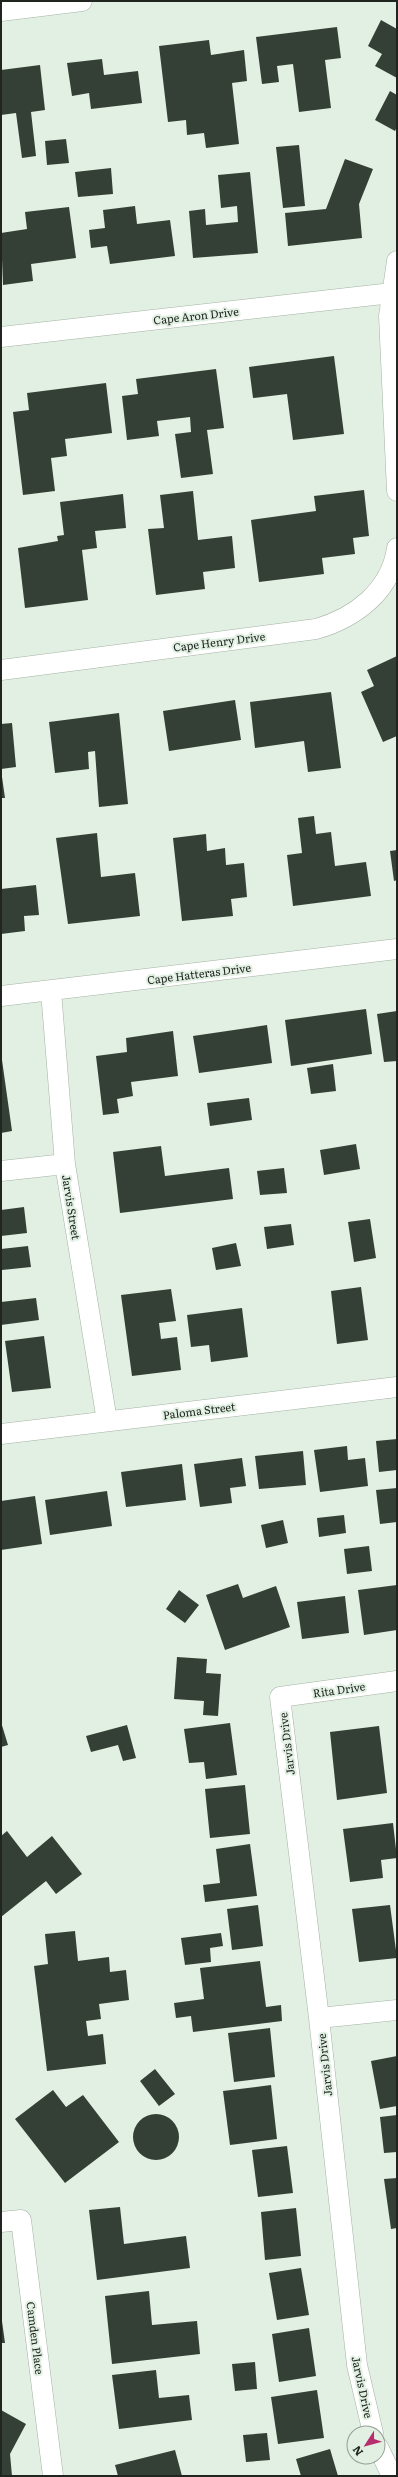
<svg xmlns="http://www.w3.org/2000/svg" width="398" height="2477" font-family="Literata,serif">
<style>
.building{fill:#344035}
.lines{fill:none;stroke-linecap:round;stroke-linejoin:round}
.minor-casing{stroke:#a5b2a5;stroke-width:21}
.minor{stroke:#fff;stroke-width:20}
.labels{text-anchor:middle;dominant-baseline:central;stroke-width:4;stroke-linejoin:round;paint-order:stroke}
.street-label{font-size:11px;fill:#202520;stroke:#e1f0e2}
</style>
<rect width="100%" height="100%" fill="#e1f0e2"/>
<path class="building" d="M381,20L397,29V78L375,66L382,54L368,46Z
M337,27L341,58L325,60L331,108L299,112L293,64L277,66L279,82L262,84L256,37Z
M209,40L211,55L244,50L247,81L232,83L239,144L206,148L204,133L187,135L186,120L168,122L159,46Z
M102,59L104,75L138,71L142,103L91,109L89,93L72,96L67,63Z
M40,65L45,110L31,112L36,156L22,158L16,113L1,115V70Z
M390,91L397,95V127L395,131L375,120Z
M66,139L69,163L47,165L45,141Z
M299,145L305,206L283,208L276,147Z
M345,159L373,169L359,204L362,238L288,246L285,213L326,209Z
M111,168L113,194L78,197L75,172Z
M250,172L258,253L193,258L189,211L205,209L206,225L238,222L237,206L221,208L218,175Z
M135,206L137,224L170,220L175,256L110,264L107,246L91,248L89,230L105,228L103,210Z
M69,207L76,258L31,264L33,281L3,285L1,233L27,229L25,212Z
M334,356L344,434L293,440L287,394L253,398L249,367Z
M216,369L224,428L207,430L213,474L181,478L175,434L191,432L190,417L157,421L159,436L127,440L122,396L138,394L136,379Z
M106,383L112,433L65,439L67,456L51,458L55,491L23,495L13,412L29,410L27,393Z
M364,490L369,536L353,538L355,554L322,558L324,574L259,582L251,520L316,511L314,496Z
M193,491L198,540L232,536L235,568L203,572L205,589L156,595L148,529L164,528L160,495Z
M123,494L126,528L95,531L97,548L82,550L88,600L25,608L18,548L58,541L57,536L64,535L60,502Z
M397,656V736L383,742L361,692L374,686L367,670Z
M331,692L341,768L308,772L304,741L255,748L250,702Z
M235,700L241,740L169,751L163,711Z
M119,713L128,804L99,807L95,751L88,752L89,769L55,773L49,722Z
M12,723L16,767L1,769V724Z
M1,770L5,798H1Z
M314,816L316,834L331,832L335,866L366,862L371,896L293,906L287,855L302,853L298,818Z
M97,833L101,877L135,873L140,916L68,924L56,838Z
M206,834L207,851L225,848L226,865L244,863L247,897L231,899L233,916L182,921L173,838Z
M397,850V880L394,881L390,851Z
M36,885L39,915L24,916L25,931L1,934V889Z
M366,1009L372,1054L291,1066L285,1020Z
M397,1011V1061L384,1062L377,1014Z
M267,1025L272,1063L199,1073L193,1036Z
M173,1031L178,1076L131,1082L133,1096L117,1099L119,1113L103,1115L96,1056L127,1052L126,1038Z
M1,1053L12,1131L1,1133Z
M333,1064L336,1091L311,1094L307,1068Z
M249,1098L252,1120L210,1126L207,1103Z
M356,1144L360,1169L324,1175L320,1150Z
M161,1146L165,1176L229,1168L233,1199L120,1213L113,1152Z
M284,1168L287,1193L260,1195L257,1171Z
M24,1207L27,1233L1,1236V1210Z
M370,1219L376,1258L354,1262L348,1222Z
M291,1224L294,1245L267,1249L264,1227Z
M236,1243L241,1266L216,1270L212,1248Z
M28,1246L31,1267L2,1270L1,1249Z
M361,1287L368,1340L337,1344L331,1291Z
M171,1289L176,1321L159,1323L161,1339L177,1337L181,1370L132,1376L121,1295Z
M36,1298L39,1320L1,1325V1302Z
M242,1308L248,1357L211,1362L209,1345L191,1347L187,1315Z
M44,1336L51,1388L12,1392L5,1341Z
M397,1439V1470L379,1472L376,1441Z
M347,1446L348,1460L365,1458L368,1486L320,1492L314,1450Z
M303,1451L306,1485L259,1489L255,1456Z
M242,1458L246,1486L230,1488L232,1503L200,1507L194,1464Z
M182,1464L186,1500L126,1507L121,1472Z
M397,1488V1522L380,1524L376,1490Z
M107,1491L112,1526L50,1535L45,1500Z
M35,1496L42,1544L1,1550V1501Z
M344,1515L346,1533L319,1537L317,1518Z
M283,1520L288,1543L266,1548L261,1525Z
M369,1546L372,1571L347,1574L344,1549Z
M238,1584L243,1598L276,1586L290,1627L225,1650L206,1595Z
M397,1585V1630L364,1635L358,1590Z
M179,1590L199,1605L185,1623L166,1609Z
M345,1596L349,1633L302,1639L297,1602Z
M177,1657L207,1659L206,1673L221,1674L218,1716L203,1715L204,1701L174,1699Z
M1,1722L8,1745L1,1747Z
M230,1723L237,1775L206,1779L204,1762L189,1763L184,1729Z
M127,1725L136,1758L123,1761L118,1745L91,1752L86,1736Z
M379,1726L387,1793L337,1800L330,1732Z
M245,1785L250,1834L210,1838L205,1789Z
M393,1823L397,1858L381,1860L383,1878L350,1882L343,1829Z
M7,1831L27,1857L52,1836L82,1874L56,1894L46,1881L1,1917V1836Z
M250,1844L257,1896L205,1902L203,1885L220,1883L216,1849Z
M258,1905L263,1946L232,1950L227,1909Z
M390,1905L397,1958L359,1962L352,1909Z
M75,1931L78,1961L109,1957L110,1972L126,1970L129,2000L99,2004L101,2019L86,2021L88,2036L103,2034L106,2064L47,2071L34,1966L48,1964L45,1934Z
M221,1933L223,1946L210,1948L211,1962L185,1965L181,1938Z
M260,1961L266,2007L281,2005L282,2021L193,2032L191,2016L176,2018L174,2003L204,1999L200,1968Z
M270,2028L275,2077L234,2082L228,2033Z
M397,2056V2106L380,2109L371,2061Z
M155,2069L175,2094L159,2106L140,2081Z
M271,2085L277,2139L230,2145L223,2091Z
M53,2090L66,2107L83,2095L119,2142L65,2183L15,2119Z
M133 2137a23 23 0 1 1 46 0a23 23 0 1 1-46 0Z
M397,2115V2152L384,2153L380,2117Z
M287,2146L293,2193L258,2197L252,2150Z
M397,2178V2228L391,2229L384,2179Z
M120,2207L124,2244L186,2236L190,2268L97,2280L89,2210Z
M296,2208L301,2256L265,2260L261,2212Z
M301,2268L309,2315L277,2320L269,2273Z
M149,2291L152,2325L197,2321L200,2354L112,2364L105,2296Z
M1,2314L5,2343H1Z
M309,2328L316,2376L279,2382L272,2334Z
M255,2362L257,2389L235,2391L232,2364Z
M156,2370L159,2398L189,2395L192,2420L119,2429L112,2375Z
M317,2390L324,2438L278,2444L271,2397Z
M1,2410L26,2424L10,2454L12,2476H1Z
M267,2433L270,2460L246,2462L243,2435Z
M330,2449L338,2476H301L296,2459Z
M175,2450L182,2476H118L115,2465Z"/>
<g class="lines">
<g class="minor-casing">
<path id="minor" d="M1,11L82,1
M397,261L389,316L397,491
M1,337L392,293
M1,670L316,629C355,618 391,591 397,548
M51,991L65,1164L107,1421
M1,996L397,949
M1,1171L65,1164
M1,1434L397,1387
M319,2018L397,2010
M1,2222L21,2220L53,2476
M373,2433L357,2365L319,2018L280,1697L397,1681
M378,2447L392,2476"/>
</g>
<use href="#minor" class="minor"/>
</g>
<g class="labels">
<g class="street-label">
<text transform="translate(196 315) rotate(-6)">Cape Aron Drive</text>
<text transform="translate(219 641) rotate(-7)">Cape Henry Drive</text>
<text transform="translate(199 973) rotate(-7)">Cape Hatteras Drive</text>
<text transform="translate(72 1207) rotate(81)">Jarvis Street</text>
<text transform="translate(199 1410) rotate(-7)">Paloma Street</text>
<text transform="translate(339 1689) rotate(-8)">Rita Drive</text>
<text transform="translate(286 1744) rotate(-97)">Jarvis Drive</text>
<text transform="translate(324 2065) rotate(-96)">Jarvis Drive</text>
<text transform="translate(36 2338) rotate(83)">Camden Place</text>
<text transform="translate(363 2387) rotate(78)">Jarvis Drive</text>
</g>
</g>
<rect width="398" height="2477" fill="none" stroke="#202520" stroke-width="4"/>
<g transform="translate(366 2445) rotate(234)"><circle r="19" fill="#e1f0e2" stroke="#949f94"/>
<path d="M0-3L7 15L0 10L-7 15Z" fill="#b62e6e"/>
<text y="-6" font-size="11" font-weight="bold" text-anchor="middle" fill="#202520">N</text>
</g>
</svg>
